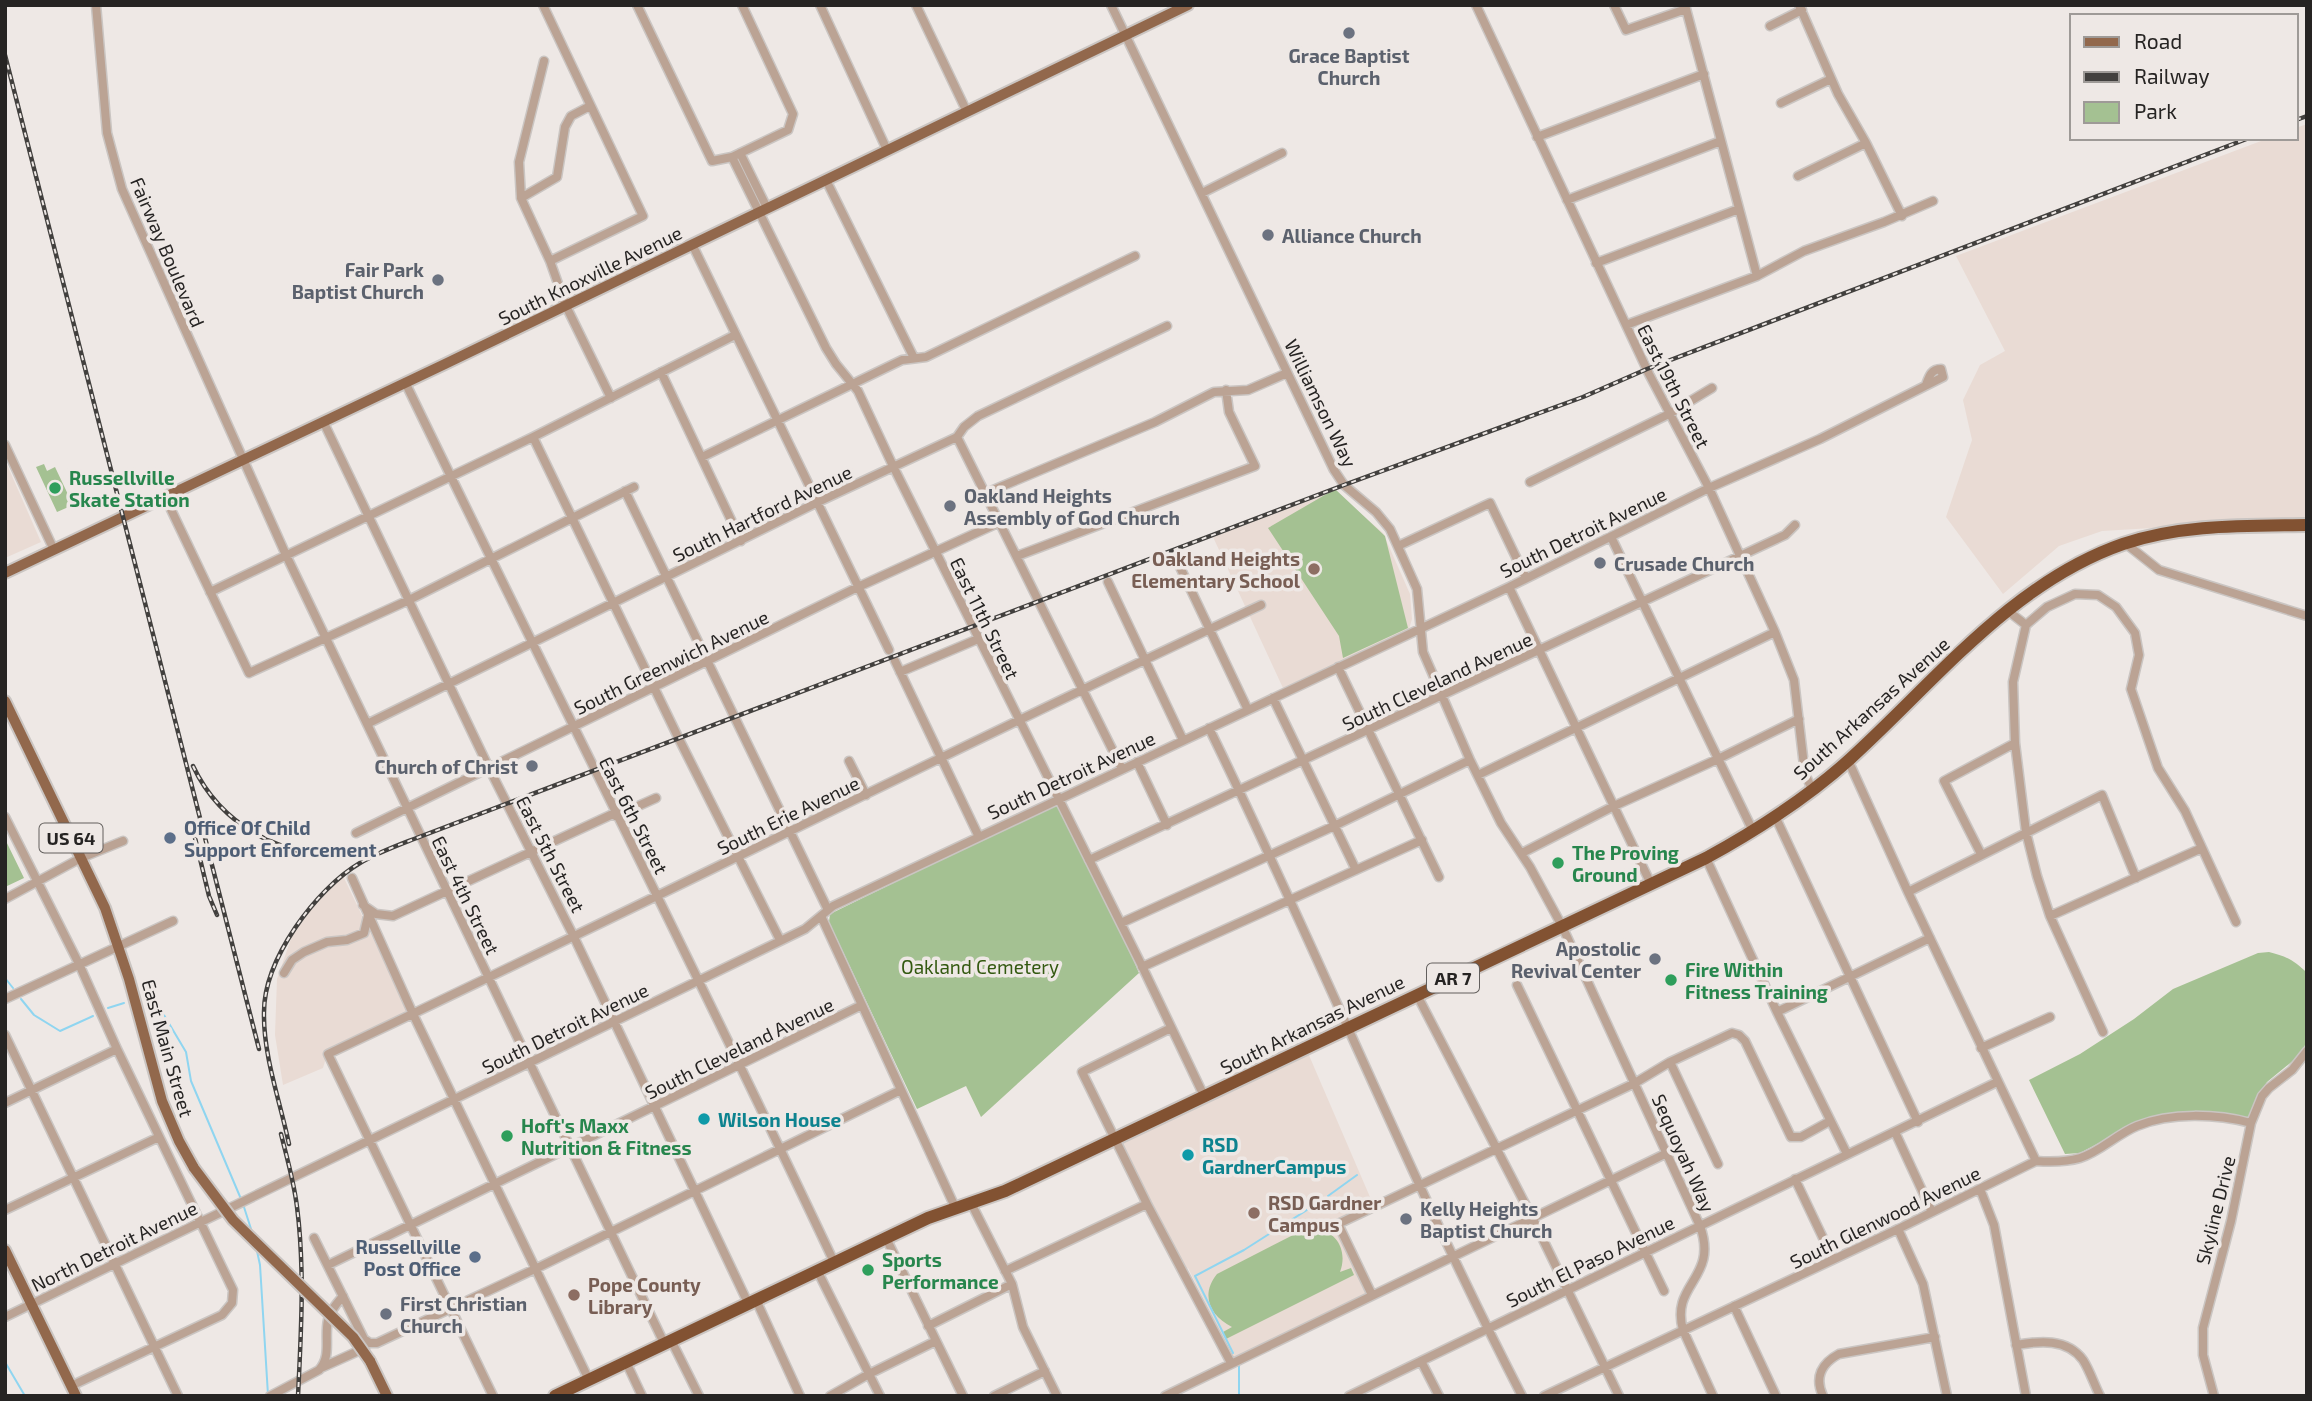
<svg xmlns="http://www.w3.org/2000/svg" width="2312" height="1401" font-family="'Exo 2',sans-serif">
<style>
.built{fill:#e9dbd4}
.green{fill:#a4c192}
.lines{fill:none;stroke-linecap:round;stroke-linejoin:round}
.stream{stroke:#8fd5f0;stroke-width:2}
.minor-casing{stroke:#cac5c2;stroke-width:11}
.major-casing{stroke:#cac5c2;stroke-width:14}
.highway-casing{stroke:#cac5c2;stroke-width:16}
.minor{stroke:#bba394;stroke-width:8}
.major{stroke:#92684c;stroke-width:10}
.highway{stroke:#825232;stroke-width:12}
.rail-casing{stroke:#42403e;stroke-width:4.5}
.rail{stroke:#eee8e5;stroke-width:2;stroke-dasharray:5;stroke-linecap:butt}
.major-bridge-casing{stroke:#cac5c2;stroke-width:14;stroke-linecap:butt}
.major-bridge{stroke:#92684c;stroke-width:10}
.worship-dot{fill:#6b7280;stroke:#eee8e5;stroke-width:2.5}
.leisure-dot{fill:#2e9e5b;stroke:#eee8e5;stroke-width:2.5}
.education-dot{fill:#8d6e63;stroke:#eee8e5;stroke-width:2.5}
.service-dot{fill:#5c6f8a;stroke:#eee8e5;stroke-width:2.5}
.culture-dot{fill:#0f9aa8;stroke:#eee8e5;stroke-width:2.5}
.labels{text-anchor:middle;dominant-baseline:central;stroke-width:7;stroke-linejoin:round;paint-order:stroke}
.shield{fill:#eee8e5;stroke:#625f5d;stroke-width:2}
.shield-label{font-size:18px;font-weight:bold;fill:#262423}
.worship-label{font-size:19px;font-weight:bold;fill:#5b616d;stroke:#eee8e5;text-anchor:start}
.street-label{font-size:19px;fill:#262423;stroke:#eee8e5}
.leisure-label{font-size:19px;font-weight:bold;fill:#27864d;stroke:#eee8e5;text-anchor:start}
.education-label{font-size:19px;font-weight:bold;fill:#785e54;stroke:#eee8e5;text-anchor:start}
.service-label{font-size:19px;font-weight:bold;fill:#4e5e75;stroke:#eee8e5;text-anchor:start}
.park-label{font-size:19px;fill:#335910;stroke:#eee8e5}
.culture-label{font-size:19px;font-weight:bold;fill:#0d838f;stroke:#eee8e5;text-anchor:start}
</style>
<rect width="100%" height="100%" fill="#eee8e5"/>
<path class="built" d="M2307,124V519L2102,531L2059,546L2003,594L1946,517L1972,440L1963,400L1980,365L2005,351L1956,256L2269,138H2296V128Z
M5,460L41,542L5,558Z
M1335,491L1383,533L1410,594L1412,619L1409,629L1283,688L1213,537Z
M343,876L408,1011L329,1048L323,1068L283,1085L275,1035L277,979L292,936L313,907Z
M1308,1053L1373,1204L1336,1222L1369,1294L1234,1359L1188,1268L1185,1270L1120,1142Z"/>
<path class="green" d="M44,464L47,471L55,467L73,505L57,512L36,467Z
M1335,489L1385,536L1408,628L1343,658L1339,636L1268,528Z
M1057,803L1096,873L1139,973L981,1117L966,1086L917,1109L829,922L830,914Z
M5,839L24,878L5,887Z
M2269,952C2286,956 2295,961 2307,973V1041L2300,1055L2267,1082L2259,1094L2249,1120L2226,1114L2137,1123L2080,1153L2065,1154L2029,1080L2080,1054L2134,1019L2173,989L2258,953Z
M1313,1228C1337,1230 1348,1251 1340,1272L1351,1268L1354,1275L1226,1339L1223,1332L1232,1327C1210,1316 1200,1295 1217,1274L1299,1232Z"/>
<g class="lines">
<path class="stream" d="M5,978L13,988
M21,999L34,1015L60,1031L93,1016
M147,1002L158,1005L186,1052L191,1081L241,1199
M108,1008L124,1003
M1328,1196L1357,1175
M243,1204L252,1232
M257,1251L260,1265L268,1395
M1233,1353L1195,1276L1244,1250L1321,1201
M5,1362L25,1396
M1239,1366V1396"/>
<g class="minor-casing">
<path id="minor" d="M96,5L107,133L122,189L286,555L664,1343
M543,5L643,216L550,261
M637,5L712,161L732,157L788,130L793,114L742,5
M820,5L887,150
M916,5L967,112
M1111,5L1334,470L1344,485L1376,512L1390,529L1417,589L1423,652L1470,760L1501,823L1530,867L1562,926L1700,1226C1719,1279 1670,1283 1683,1330L1713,1396
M1476,5L1649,374L1709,488L1775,632L1794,680L1805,774L1812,789
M1614,5L1626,30L1686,9
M1685,5L1757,276
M1799,5L1838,94L1866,143L1902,216
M1770,26L1802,10
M544,61L519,162L521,198L550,261L566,306L611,398
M1781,103L1831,79
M1537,137L1704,74
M740,153L767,208
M732,157L826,348L836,364L858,391L893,466L1141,964L1205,1098
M1798,176L1866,143
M826,180L914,358
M1202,193L1282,153
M521,198L557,177L565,127L571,116L590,106
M1567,200L1721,141
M692,244L889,650
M1596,263L1739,209
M1626,325L1757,276L1804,251L1884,222L1933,201
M661,372L741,541
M405,382C547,676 695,967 834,1262
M323,421L489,768L574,937L748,1303
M533,437L677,735
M957,437L1122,769
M5,445L54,550
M702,457L902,360L926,357L1135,256
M1530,482L1669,414L1712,388
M625,491L828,910
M986,493L1155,422L1214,392L1248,390L1287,373
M165,497L249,673L409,600L634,487
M1611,537L1753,831
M2125,543L2159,570L2307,616
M1398,546L1490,503L1526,578
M1017,556L1255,466L1229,412L1226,390
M1179,565L1248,710
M1108,582L1183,740
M1509,587L1651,884
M210,592L533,437L735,335
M2008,611L2026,625L2013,682L2015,743L2026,832L2037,876L2050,916L2103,1032
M2026,625L2047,607L2075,594L2098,595L2116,607L2135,633L2139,655L2131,689L2158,768L2185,811L2236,922
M895,661L979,837
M1338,667L1439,877
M900,672L978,639
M1273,698L1356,870
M367,724L816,503L957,437L964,427L978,416L1167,326
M1209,728C1317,949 1409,1177 1522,1396
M680,741L780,940
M1848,760L1908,892L2036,1161
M849,761L866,795
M1137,762L1167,825
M1478,775L1775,632
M616,816L656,798
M1775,816L1918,1122
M5,817L79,964L117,1049L233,1290L232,1303L222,1315L71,1386
M356,833L858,587L1000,522
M1522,853L1614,806L1718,759L1799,719
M1981,854L1944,781L2015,743
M1706,858L1777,1012L1847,1154
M1089,860L1785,535L1795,525
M352,878L413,1014L589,1380
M1908,892L2102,795L2136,878
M5,899L81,858L123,841
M363,905L376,914L393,916L615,813
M821,916L955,1207
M2050,916L2202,848
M1121,923L1334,826L1470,760
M1142,967L1422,840
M284,973L292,960L304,952L327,942L347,940L364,933L368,916
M1517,985L1664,1291
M1417,995L1533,1219L1619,1396
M5,999L173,921
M1777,1012L1930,938
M1171,1028L1082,1072L1147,1204L1231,1363
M5,1035L178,1396
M1981,1048L2050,1017
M1670,1062L1718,1164
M5,1103L117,1049
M1895,1132L1932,1212
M1795,1179L1833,1259
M1980,1189L1994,1225L2026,1396
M971,1203L1012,1284L1023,1327L1057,1396
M5,1210L159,1137
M1898,1229L1923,1284L1947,1396
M314,1238L364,1339L370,1343H377L535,1269L901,1090
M886,1238L963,1396
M328,1265L862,1005
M817,1270L880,1396
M1005,1271L1147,1204
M1372,1295L1338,1224L1635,1083L1670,1062L1732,1033L1739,1035L1745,1041L1791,1137H1801L1830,1121
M756,1300L800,1396
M1734,1306L1776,1396
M5,1317L805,929L833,906L1509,587L1709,488L1820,439L1943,377L1941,369C1931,369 1929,377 1926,385
M928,1326L1012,1284
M671,1340L699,1396
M2016,1345C2039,1341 2067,1338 2083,1360C2090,1371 2094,1384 2100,1396
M1421,1361L1439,1396
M626,1362L642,1396
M323,1367L365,1348
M270,1396L319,1370C332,1356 324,1338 328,1320C330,1311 337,1303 343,1296
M493,1396L328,1054C640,907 948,751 1261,605
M830,1396L869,1374L936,1341
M994,1396L1045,1371
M1165,1396L1667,1153
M1349,1396L1997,1082
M1544,1396L1898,1229L2036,1161C2050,1162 2066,1162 2080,1158C2100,1152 2117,1134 2137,1126C2171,1112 2217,1114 2251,1123
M1823,1396C1814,1377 1822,1363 1839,1354L1935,1337
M2214,1396L2203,1355V1328L2231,1221L2251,1123L2262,1096L2269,1088L2292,1070L2307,1051"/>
</g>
<g class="major-casing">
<path id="major" d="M5,573L445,364L1188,5
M5,701L105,908L129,979L162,1101L179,1141L194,1168
M5,1250L76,1396
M370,1361L387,1396"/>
</g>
<g class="highway-casing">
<path id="highway" d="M555,1396L928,1218L1005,1191L1706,858C1757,830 1807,798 1850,759C1935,682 2011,583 2123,544C2182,524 2245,526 2307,525"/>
</g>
<use href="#minor" class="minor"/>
<use href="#major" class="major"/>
<use href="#highway" class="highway"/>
<g class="rail-casing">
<path id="rail" d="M5,55L259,1049
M2296,120L2307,116
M193,766C225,834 301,867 374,852
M195,838L209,896L217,915
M281,1134C287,1158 294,1182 297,1207C305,1269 301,1334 298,1396
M289,1144C280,1101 263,1055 264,1012C264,959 316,889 360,863C377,853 396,846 414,839L1344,485L1583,397L1647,369L2249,138"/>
</g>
<use href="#rail" class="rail"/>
<g class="major-bridge-casing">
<path id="major-bridge" d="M194,1168L233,1220L353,1337L370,1361"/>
</g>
<use href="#major-bridge" class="major-bridge"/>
</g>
<g class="worship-dot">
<circle cx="1349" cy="33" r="7"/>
<circle cx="1268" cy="235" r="7"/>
<circle cx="438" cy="280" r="7"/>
<circle cx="950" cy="506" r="7"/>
<circle cx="1600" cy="563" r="7"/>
<circle cx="532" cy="766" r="7"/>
<circle cx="1655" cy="959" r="7"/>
<circle cx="1406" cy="1219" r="7"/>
<circle cx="386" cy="1314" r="7"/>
</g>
<g class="leisure-dot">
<circle cx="55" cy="488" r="7"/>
<circle cx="1558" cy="863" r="7"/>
<circle cx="1671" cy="980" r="7"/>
<circle cx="507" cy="1136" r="7"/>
<circle cx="868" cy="1270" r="7"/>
</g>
<g class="education-dot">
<circle cx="1314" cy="569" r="7"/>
<circle cx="1254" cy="1213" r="7"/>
<circle cx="574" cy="1295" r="7"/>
</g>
<g class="service-dot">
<circle cx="170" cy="838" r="7"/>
<circle cx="475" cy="1257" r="7"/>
</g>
<g class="culture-dot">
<circle cx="704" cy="1119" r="7"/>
<circle cx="1188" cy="1155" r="7"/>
</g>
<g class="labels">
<g class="shield">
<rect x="39.5" y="823.5" width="63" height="29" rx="5"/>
<rect x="1427" y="963.5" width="52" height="29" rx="5"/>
</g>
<g class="shield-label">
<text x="71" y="838">US 64</text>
<text x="1453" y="978">AR 7</text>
</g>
<g class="worship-label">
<text x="1349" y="55" text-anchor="middle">Grace Baptist<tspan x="1349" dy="22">Church</tspan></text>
<text x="1282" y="235">Alliance Church</text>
<text x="424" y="269" text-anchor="end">Fair Park<tspan x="424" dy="22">Baptist Church</tspan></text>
<text x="964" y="495">Oakland Heights<tspan x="964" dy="22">Assembly of God Church</tspan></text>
<text x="1614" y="563">Crusade Church</text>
<text x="518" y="766" text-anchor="end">Church of Christ</text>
<text x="1641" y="948" text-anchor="end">Apostolic<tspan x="1641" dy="22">Revival Center</tspan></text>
<text x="1420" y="1208">Kelly Heights<tspan x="1420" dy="22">Baptist Church</tspan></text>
<text x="400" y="1303">First Christian<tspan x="400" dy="22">Church</tspan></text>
</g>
<g class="street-label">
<text transform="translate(168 252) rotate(67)">Fairway Boulevard</text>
<text transform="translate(590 275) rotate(-26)">South Knoxville Avenue</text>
<text transform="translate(1674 386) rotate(63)">East 19th Street</text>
<text transform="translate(1321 403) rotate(64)">Williamson Way</text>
<text transform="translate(762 513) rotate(-26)">South Hartford Avenue</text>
<text transform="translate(1583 532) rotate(-26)">South Detroit Avenue</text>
<text transform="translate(985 618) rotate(64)">East 11th Street</text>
<text transform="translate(671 662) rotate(-26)">South Greenwich Avenue</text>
<text transform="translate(1437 681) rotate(-25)">South Cleveland Avenue</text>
<text transform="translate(1871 708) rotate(-42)">South Arkansas Avenue</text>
<text transform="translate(1071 775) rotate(-25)">South Detroit Avenue</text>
<text transform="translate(634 815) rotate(63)">East 6th Street</text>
<text transform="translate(788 815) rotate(-26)">South Erie Avenue</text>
<text transform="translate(551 854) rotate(63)">East 5th Street</text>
<text transform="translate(466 895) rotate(64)">East 4th Street</text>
<text transform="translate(1312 1024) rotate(-26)">South Arkansas Avenue</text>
<text transform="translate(565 1028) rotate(-26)">South Detroit Avenue</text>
<text transform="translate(168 1048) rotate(74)">East Main Street</text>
<text transform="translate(739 1048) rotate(-26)">South Cleveland Avenue</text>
<text transform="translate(1684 1153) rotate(66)">Sequoyah Way</text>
<text transform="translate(2215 1210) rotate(-76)">Skyline Drive</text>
<text transform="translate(1885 1217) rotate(-26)">South Glenwood Avenue</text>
<text transform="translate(114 1246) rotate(-26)">North Detroit Avenue</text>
<text transform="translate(1590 1261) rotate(-26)">South El Paso Avenue</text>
</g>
<g class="leisure-label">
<text x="69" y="477">Russellville<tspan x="69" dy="22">Skate Station</tspan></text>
<text x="1572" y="852">The Proving<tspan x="1572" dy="22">Ground</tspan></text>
<text x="1685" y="969">Fire Within<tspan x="1685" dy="22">Fitness Training</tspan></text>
<text x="521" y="1125">Hoft's Maxx<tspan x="521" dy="22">Nutrition &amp; Fitness</tspan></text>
<text x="882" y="1259">Sports<tspan x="882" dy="22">Performance</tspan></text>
</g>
<g class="education-label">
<text x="1300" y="558" text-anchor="end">Oakland Heights<tspan x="1300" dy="22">Elementary School</tspan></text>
<text x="1268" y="1202">RSD Gardner<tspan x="1268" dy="22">Campus</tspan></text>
<text x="588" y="1284">Pope County<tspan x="588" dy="22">Library</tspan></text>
</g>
<g class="service-label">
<text x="184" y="827">Office Of Child<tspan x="184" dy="22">Support Enforcement</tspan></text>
<text x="461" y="1246" text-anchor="end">Russellville<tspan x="461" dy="22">Post Office</tspan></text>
</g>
<g class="park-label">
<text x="980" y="966">Oakland Cemetery</text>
</g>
<g class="culture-label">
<text x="718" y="1119">Wilson House</text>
<text x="1202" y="1144">RSD<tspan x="1202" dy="22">GardnerCampus</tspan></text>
</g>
</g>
<rect width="2312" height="1401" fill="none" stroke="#262423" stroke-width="14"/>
<rect x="2070" y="14" width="228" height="126" fill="#eee8e5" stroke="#9e9a97" stroke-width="2"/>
<rect x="2084" y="37" width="35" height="10" fill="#92684c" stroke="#9e9a97" stroke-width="2"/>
<text x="2134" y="49" font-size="21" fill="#262423">Road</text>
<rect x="2084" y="72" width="35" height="10" fill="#42403e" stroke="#9e9a97" stroke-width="2"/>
<text x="2134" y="84" font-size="21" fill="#262423">Railway</text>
<rect x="2084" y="102" width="35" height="21" fill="#a4c192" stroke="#9e9a97" stroke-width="2"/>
<text x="2134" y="119" font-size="21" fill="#262423">Park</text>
</svg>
